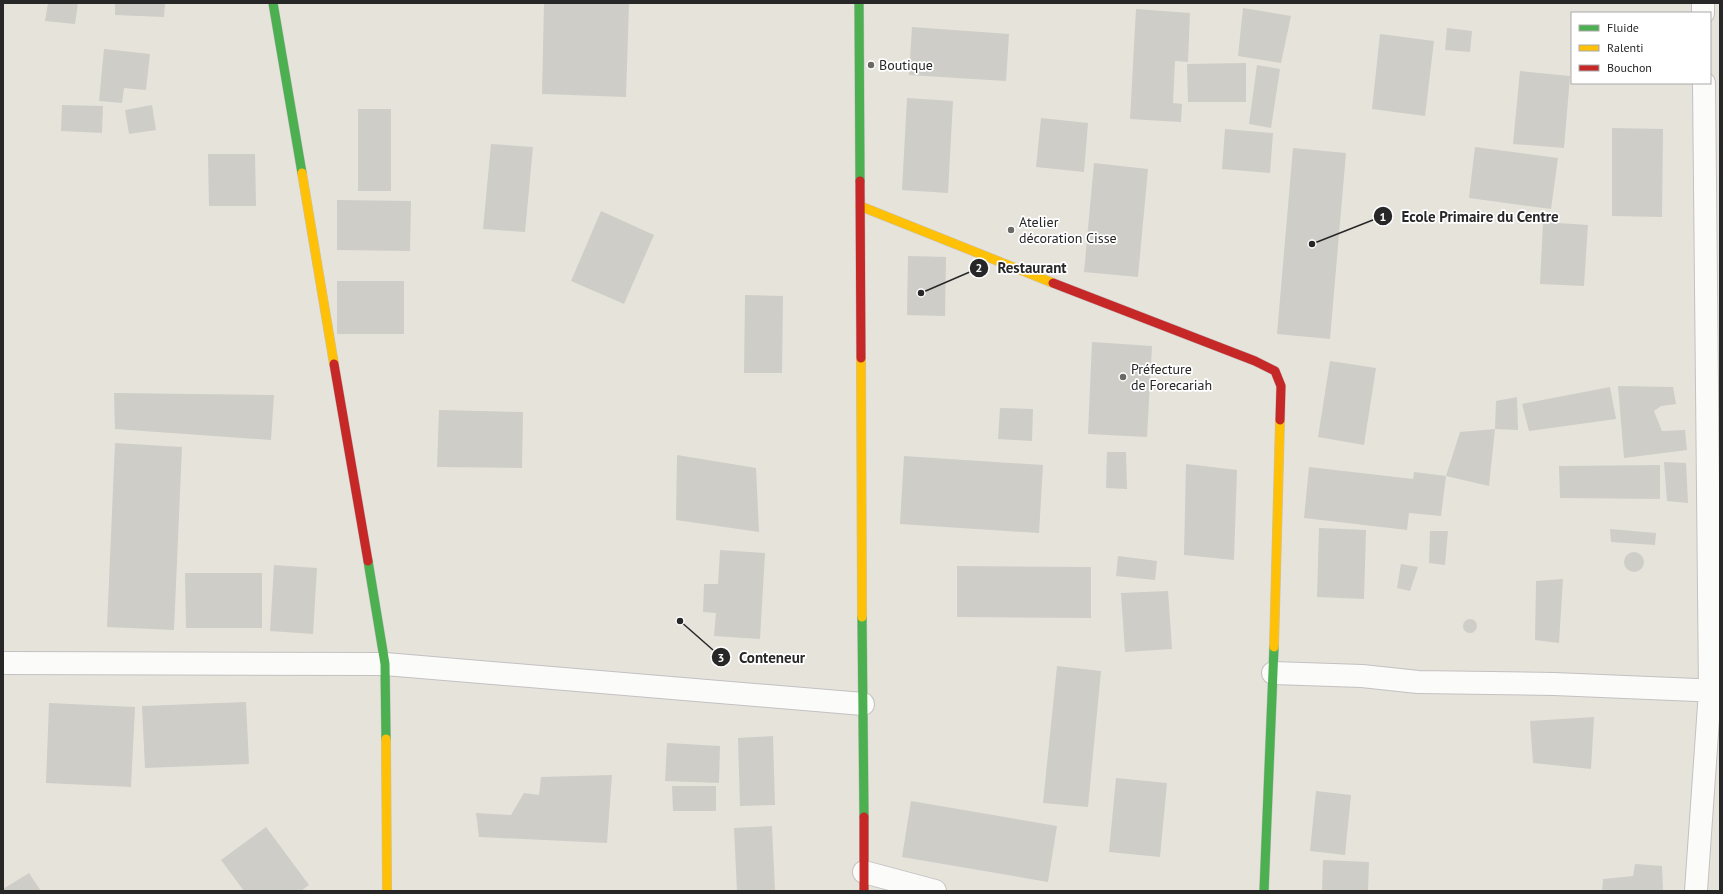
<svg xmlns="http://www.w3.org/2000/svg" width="1723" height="894" font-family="'PT Sans',sans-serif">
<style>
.building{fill:#cecdc7}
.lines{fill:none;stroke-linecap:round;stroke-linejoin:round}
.street-casing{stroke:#c3c1c1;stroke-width:24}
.fast-casing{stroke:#c3c1c1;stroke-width:10}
.slow-casing{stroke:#c3c1c1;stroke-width:10}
.jam-casing{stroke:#c3c1c1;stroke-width:10}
.street{stroke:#fbfbfa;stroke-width:22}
.fast{stroke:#4caf50;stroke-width:9}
.slow{stroke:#ffc107;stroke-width:9}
.jam{stroke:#c62828;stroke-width:9}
.poi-dot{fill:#6a6966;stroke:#fff;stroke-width:1.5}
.labels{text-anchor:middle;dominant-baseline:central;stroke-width:3.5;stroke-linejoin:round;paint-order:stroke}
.poi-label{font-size:14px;fill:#272727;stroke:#fff;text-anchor:start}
.leader{fill:none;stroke:#272727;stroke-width:1.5}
.callout-dot{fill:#272727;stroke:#fff;stroke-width:1.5}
.mark-label{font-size:12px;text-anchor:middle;font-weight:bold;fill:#fff}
.callout-label{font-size:15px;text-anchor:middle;font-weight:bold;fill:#272727;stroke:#fff;stroke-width:3.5;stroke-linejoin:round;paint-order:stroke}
</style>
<rect width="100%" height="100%" fill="#e6e3db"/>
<path class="building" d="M48,3H78L75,24L45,21Z
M115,3H165L164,17L115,15Z
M544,3H629L626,97L542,94Z
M1243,8L1291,16L1281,63L1238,56Z
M1136,9L1190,13L1188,62L1175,61L1173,103L1182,104L1181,122L1130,119Z
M912,27L1009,34L1006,81L909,75Z
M1447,28L1472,31L1470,52L1445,50Z
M1380,34L1434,41L1425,116L1372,109Z
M104,49L150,54L146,90L124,88L122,103L99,101Z
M1246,63V102H1188L1187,64Z
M1257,65L1280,69L1271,128L1249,124Z
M1520,71L1570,76L1564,148L1513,144Z
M907,98L953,101L948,193L902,190Z
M62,105L103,106L102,133L61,131Z
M152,105L156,130L129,134L125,110Z
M358,109H391V191H358Z
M1041,118L1088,123L1084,172L1036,167Z
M1612,128L1663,129L1662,217L1612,216Z
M1225,129L1273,133L1270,173L1222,169Z
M491,144L533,147L525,232L483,229Z
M1475,147L1558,158L1551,209L1469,198Z
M1293,148L1346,153L1330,339L1277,334Z
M208,154H255L256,206H209Z
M1094,163L1148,169L1138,277L1084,272Z
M337,200L411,201L410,251L337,250Z
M601,211L654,235L624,304L571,281Z
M1543,222L1588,225L1584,286L1540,284Z
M908,256L946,257L945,316L907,315Z
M337,281H404V334H337Z
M745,295L783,296L782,373H744Z
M1092,342L1152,346L1147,437L1088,434Z
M1330,361L1376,368L1364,445L1318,437Z
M1618,386L1673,387L1676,404L1661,406L1654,411L1662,431L1685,430L1687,450L1624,458Z
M1610,387L1616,419L1529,431L1522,404Z
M114,393L274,395L271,440L115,429Z
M1517,397L1518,430L1495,429L1496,401Z
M1000,408L1033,409L1032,441L998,439Z
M439,410L523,412L522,468L437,467Z
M1495,429L1489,486L1446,476L1460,432Z
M115,443L182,447L174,630L107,627Z
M1107,452H1126L1127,489L1106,488Z
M677,455L756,468L759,532L676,520Z
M904,456L1043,465L1039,533L900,524Z
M1664,462L1686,463L1688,503L1667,501Z
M1186,464L1237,470L1234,560L1184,555Z
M1660,465V499L1560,498L1559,466Z
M1309,467L1413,479L1414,472L1446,476L1441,516L1409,513L1407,530L1304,518Z
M1319,528L1366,530L1364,599L1317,597Z
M1610,529L1656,533L1655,545L1611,542Z
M1430,531H1448L1445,565L1429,563Z
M720,550L765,553L760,639L714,636L716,613L703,612L704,584H718Z
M1624 562a10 10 0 1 1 20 0a10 10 0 1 1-20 0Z
M1118,556L1157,561L1155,580L1116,576Z
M1401,564L1418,567L1410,591L1397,588Z
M274,565L317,568L313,634L270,631Z
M957,566L1091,567V618L957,617Z
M185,573H262V628H186Z
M1563,579L1559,643L1535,640L1536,581Z
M1168,591L1172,649L1125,652L1121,593Z
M1463 626a7 7 0 1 1 14 0a7 7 0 1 1-14 0Z
M1057,666L1101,671L1088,807L1043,803Z
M246,702L249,764L145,768L142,706Z
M49,703L135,707L131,787L46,783Z
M1594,717L1591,769L1533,763L1530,721Z
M773,736L775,805L740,806L738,738Z
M667,743L720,746L719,783L665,781Z
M612,775L607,843L479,837L476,813L511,815L524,793L539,795L541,777Z
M1116,778L1167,783L1160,857L1109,852Z
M672,786H716V811H673Z
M1316,791L1351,795L1345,855L1310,851Z
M911,801L1057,826L1048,882L902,857Z
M772,826L775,891H737L734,828Z
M266,827L309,885L301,891H244L221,860Z
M1323,860L1369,862L1368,891H1322Z
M1635,864L1662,866L1663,891H1602L1603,879L1633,876Z
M29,873L41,891H3V889Z"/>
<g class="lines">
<g class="street-casing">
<path id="street" d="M1703,3V13
M3,663L385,664L863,704
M1273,673L1362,676L1418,682L1554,684L1720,691
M864,872L935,891
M1696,891L1710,691L1704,83"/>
</g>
<g class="fast-casing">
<path id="fast" d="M273,3L302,173
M859,3L860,181
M368,561L385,664L386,739
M862,617L864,817
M1264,891L1274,647"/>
</g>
<g class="slow-casing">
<path id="slow" d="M302,173L334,364
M860,206L1053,283
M861,358L862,617
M1274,647L1280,420
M386,739L387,891"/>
</g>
<g class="jam-casing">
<path id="jam" d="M860,181L861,358
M1053,283L1255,361L1275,371L1281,386L1280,420
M334,364L368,561
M864,817V891"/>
</g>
<use href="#street" class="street"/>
<use href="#fast" class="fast"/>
<use href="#slow" class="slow"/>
<use href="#jam" class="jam"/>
</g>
<g class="poi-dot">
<circle cx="871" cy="65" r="4"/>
<circle cx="1011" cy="230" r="4"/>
<circle cx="1123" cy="377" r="4"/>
</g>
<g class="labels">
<g class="poi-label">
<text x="879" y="65">Boutique</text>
<text x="1019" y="222">Atelier<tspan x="1019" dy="16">décoration Cisse</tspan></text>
<text x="1131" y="369">Préfecture<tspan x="1131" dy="16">de Forecariah</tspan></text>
</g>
</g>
<path class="leader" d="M1312 244L1383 216M921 293L979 268M680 621L721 657"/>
<g class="callout-dot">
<circle cx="1312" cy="244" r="4"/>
<circle cx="921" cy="293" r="4"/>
<circle cx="680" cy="621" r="4"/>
<circle cx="1383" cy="216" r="10"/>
<circle cx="979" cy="268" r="10"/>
<circle cx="721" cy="657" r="10"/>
</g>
<g class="mark-label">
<text x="1383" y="221">1</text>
<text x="979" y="272">2</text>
<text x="721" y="662">3</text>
</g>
<g class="callout-label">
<text x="1480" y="222">Ecole Primaire du Centre</text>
<text x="1032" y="273">Restaurant</text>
<text x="772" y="663">Conteneur</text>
</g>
<rect width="1723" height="894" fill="none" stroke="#272727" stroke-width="8"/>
<rect x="1571" y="12" width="140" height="72" fill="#ffffff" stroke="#a9a9a9"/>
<rect x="1579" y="25" width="20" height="6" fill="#4caf50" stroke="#a9a9a9"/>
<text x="1607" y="32" font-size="12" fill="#272727">Fluide</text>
<rect x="1579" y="45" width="20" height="6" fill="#ffc107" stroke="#a9a9a9"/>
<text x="1607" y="52" font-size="12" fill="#272727">Ralenti</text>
<rect x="1579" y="65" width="20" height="6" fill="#c62828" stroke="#a9a9a9"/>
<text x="1607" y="72" font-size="12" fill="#272727">Bouchon</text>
</svg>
